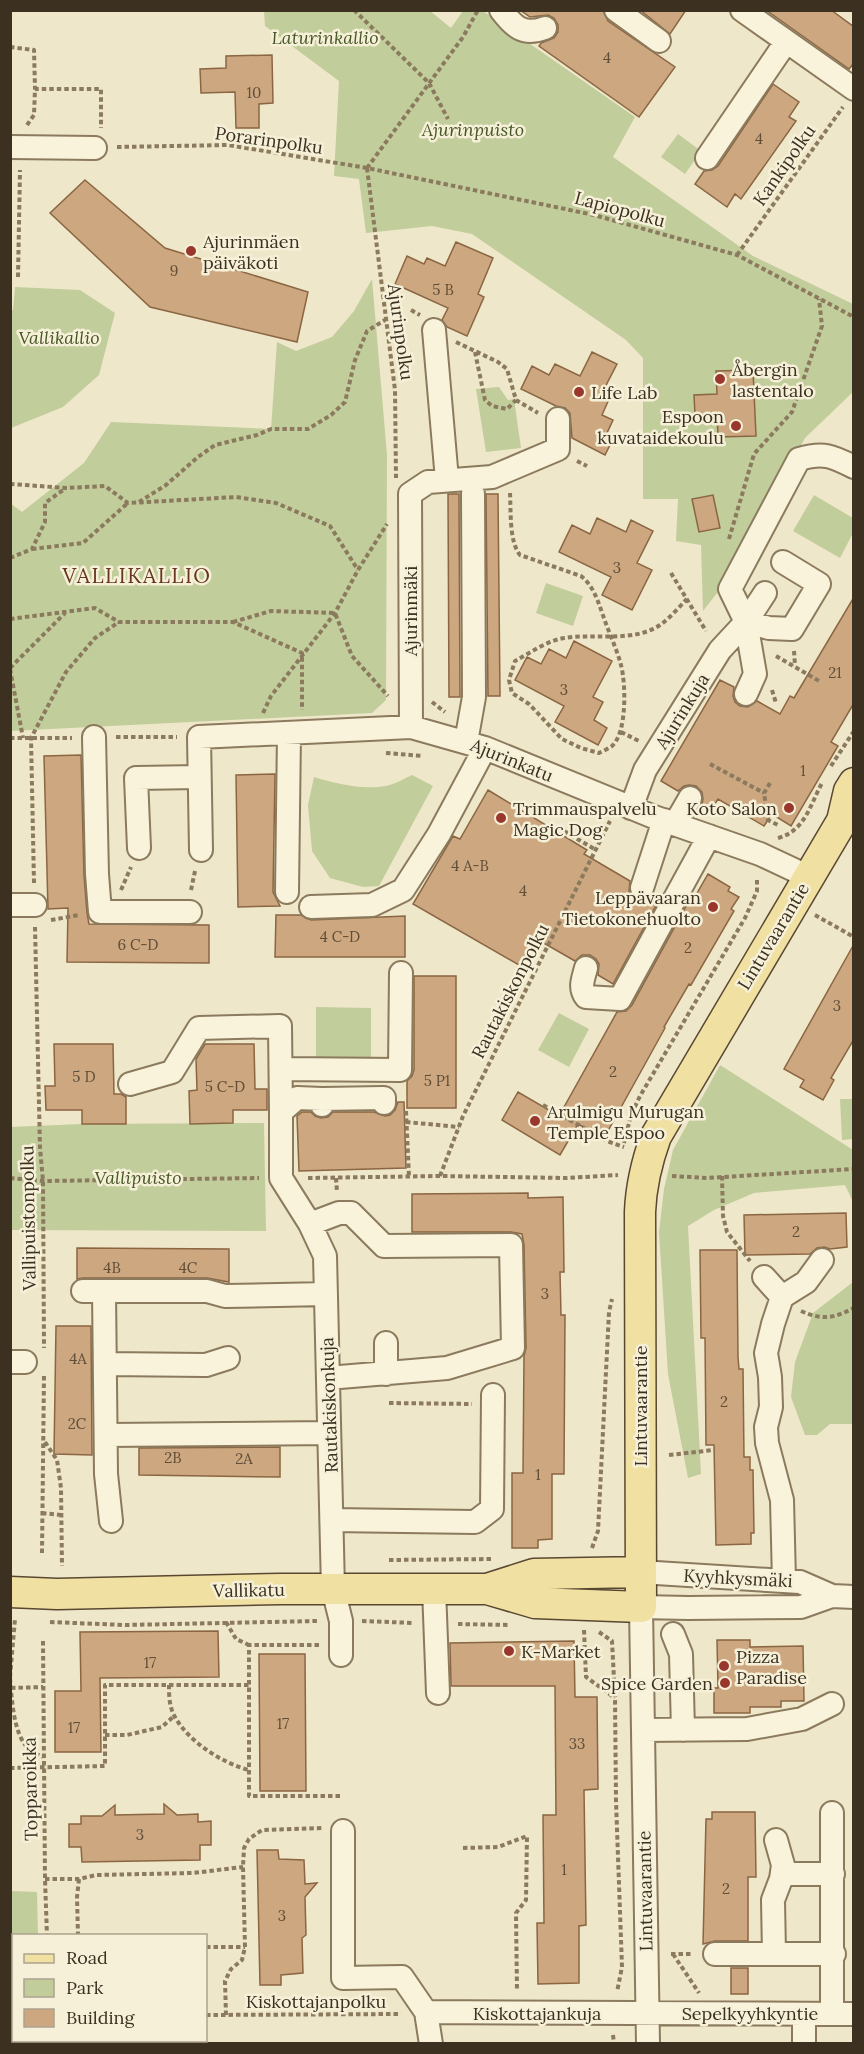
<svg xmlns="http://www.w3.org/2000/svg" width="864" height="2054" font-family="Lora,serif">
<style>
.green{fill:#c2cd9c}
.building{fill:#cca77f;stroke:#8a6643;stroke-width:1.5}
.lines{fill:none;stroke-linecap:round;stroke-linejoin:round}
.minor-casing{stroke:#8b7a5d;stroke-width:26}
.major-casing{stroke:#594831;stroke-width:33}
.path{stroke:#8b7a5d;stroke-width:4;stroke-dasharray:4.5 3;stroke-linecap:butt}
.minor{stroke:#f9f3dc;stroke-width:22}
.major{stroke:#f0e0a2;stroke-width:30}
.poi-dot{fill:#9a372d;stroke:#f6f0d8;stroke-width:2}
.labels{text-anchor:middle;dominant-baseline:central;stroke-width:5;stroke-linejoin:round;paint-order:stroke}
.number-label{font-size:15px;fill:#604e38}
.park-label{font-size:18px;font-style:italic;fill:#475827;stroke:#f6f0d8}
.street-label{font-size:18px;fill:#3c3021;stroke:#f6f0d8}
.poi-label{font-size:18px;fill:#3c3021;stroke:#f6f0d8;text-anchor:start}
.quarter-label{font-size:21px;letter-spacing:1.5px;fill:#683620;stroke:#f6f0d8}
</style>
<rect width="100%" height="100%" fill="#efe7c9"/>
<path class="green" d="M264,11H430L451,28L463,11H483L635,117L613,157L753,256L853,304V392L805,438L728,579L703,611L701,545L676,541L678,499H643V358L626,340L472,234L432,226L366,233L359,179L334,176L339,81L265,26Z
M678,134L701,151L685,174L661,157Z
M372,279L387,455L386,700L372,713L11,731L10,503L22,512L84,463L111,422L271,429L277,342L296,351L332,337L354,311Z
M15,287L80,290L115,313L99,375L63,407L11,428L10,310H13Z
M499,387L508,400L514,399L521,448L486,452L476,389Z
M814,495L853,518V533L840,558L793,531Z
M546,583L583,596L573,626L536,613Z
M412,775L433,786L379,886L363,887L330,878L312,851L308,805L314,777C337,784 366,791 390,785C397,783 405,778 412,775Z
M316,1007L371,1008V1058H316Z
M559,1013L589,1029L569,1067L538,1050Z
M720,1065L853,1150V1202L845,1185L754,1193L714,1210L688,1226L701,1474L688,1478L668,1374L659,1232L664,1189L673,1150Z
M840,1099H853V1139L842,1140Z
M264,1123L266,1231L11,1230L10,1127L82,1124Z
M853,1282V1424H830L817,1435H805L791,1397L795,1362L813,1313Z
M11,1891L37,1892L38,1935L14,1936V2040H125V2043H11Z"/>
<path class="building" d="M520,10H603L608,21L675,67L639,117L539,46L541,43L554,38L558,32V25L554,18L548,15L530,17Z
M640,10H686L670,34Z
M766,10H831L854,27V63L849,69Z
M272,55L273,103L259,104V128H236L235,92L201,93L200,69L226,68V56Z
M773,84L799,102L789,117L796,121L741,199L735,194L727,207L695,184L704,171L712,170L718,166Z
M85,180L165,248L308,292L297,342L150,307L50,213Z
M456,242L493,258L478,294L484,297L467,336L447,327L442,320L448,308L395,284L407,256L424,264L427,258L445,266Z
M592,352L617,364L601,395L609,399L602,415L613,420L607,433L614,437L605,455L572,438L570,413L565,408L556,406L521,389L532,366L549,375L555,364L580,376Z
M753,370L756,436L718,437L717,414L695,415L694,395L717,394L716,371Z
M448,494H459L460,697H449Z
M486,494H498L500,696H488Z
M713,495L720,528L699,532L692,499Z
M597,518L626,532L631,520L653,531L637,563L652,570L632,610L602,595L611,577L559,552L572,525L590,534Z
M854,597V703L831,742L838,746L791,826L772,814L764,826L718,799L711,810L702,805L703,799L702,792L696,786L689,785L684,786L678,791L661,781L720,680L734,687L733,696L735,702L740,706L748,707L757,701L780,714L790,696L794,698Z
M574,641L612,661L593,697L603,702L594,720L607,728L598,745L555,722L564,706L515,680L527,657L541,664L549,649L566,658Z
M81,755L84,875L87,913L89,924L209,925V963L67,962L68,908L48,909L44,756Z
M275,774L273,892L280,906L238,907L236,775Z
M488,790L587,850L584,854L630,881L629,891L632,897L637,901H645L654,894L660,898L613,984L598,975L599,964L596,959L590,955H582L575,961L535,938L519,965L413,904L453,836L460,839Z
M708,874L730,887L728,891L739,897L731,909L734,911L691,985L689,984L664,1027L665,1028L604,1138L578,1124L560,1155L502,1120L518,1092L559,1116L617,1012L626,1011L632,1005L690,899L693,900Z
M276,915H301L311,920L405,916V957H275Z
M854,944V1039L831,1078L834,1080L823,1100L800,1087L804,1080L784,1069Z
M414,976H456V1108H407V1081L412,1076L414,1070Z
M54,1044H113L114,1094H121L126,1097V1124H82V1110H46L45,1086H55Z
M205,1044H254L255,1089H267V1110H233V1123L190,1124L189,1091L197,1090L196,1059Z
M398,1102H404L406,1168L299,1171L297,1116L302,1112H311L315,1116L321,1118L328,1117L333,1112H374L385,1116L390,1115L395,1110Z
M528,1193V1198L563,1197L564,1272H560L561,1315H565L564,1474H552V1539L538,1540V1548H512V1473H523L524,1356L526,1348L524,1245L522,1234L511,1232H412V1194Z
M846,1213L847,1247L830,1249L824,1247L817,1248L810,1254L745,1255L744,1215Z
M77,1248L229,1249V1282L207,1278H83L77,1279Z
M700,1250H737L738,1357L739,1369H743L744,1457H750V1470H753L754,1533H751V1544L716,1545L714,1445H706L705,1338H701Z
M56,1326H91L92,1455L54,1454Z
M280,1447V1477L139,1475V1448Z
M218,1631L219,1677L100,1678L101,1752H55V1691H81L80,1632Z
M717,1640H750V1647L803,1646L804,1701H781V1707H750V1713H714V1688H718Z
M574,1641L575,1697H597L598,1789L584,1790L586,1925L579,1926V1983L538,1984L537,1923H544L543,1815H556L555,1686H451L450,1643Z
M259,1654H305L306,1791H260Z
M164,1804L177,1815L198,1814V1822L211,1821V1845H200V1860L82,1862L81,1847H69V1824H81V1816H102L115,1805V1815L164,1814Z
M712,1812H755L756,1877H748V1941H715L703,1944L706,1819H712Z
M257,1850H278L279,1859L304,1860L305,1884L317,1883L305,1897L306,1935L302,1938L303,1973L281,1975V1985H260Z
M731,1968H748V1994H731Z"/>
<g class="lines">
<g class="minor-casing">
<path id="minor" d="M501,10C514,27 523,36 545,28
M616,10L659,41
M742,10L854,89
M10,147L95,148
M707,158L786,42
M434,330L447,480
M746,622L769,628L792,629L819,584L783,562
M746,694L755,674L746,622L730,589L799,459C824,452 832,456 854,467
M411,727L410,494L428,482L492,477L558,449V419
M94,737L97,874L100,912H190
M466,742L474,697L473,494
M631,808L645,770L720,650L746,622L765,593
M675,824L690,798
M139,848L136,778L199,777
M201,850L199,737L411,727L485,748L654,817L760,854L809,877
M642,888L664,820
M287,892L289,733
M10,905H35
M311,907L372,905L403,890L439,834L485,748
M586,968C583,979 579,988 586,997L620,999L709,836
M281,1069L400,1070L401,973
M130,1084L172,1072L199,1028L280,1026L281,1112
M322,1099L297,1098L281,1112V1178L310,1224L325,1256L333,1589L341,1621V1655
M322,1105V1099L384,1098V1103
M310,1224L339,1213H351L384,1246L511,1245L513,1348L447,1368L328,1378
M764,1277L782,1297
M83,1291H207L225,1296L326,1294
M104,1291L106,1474L111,1521
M10,1362H25
M105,1364L206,1365L228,1358
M386,1374V1343
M106,1435L329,1433
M332,1520L475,1522L492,1509L493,1395
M640,1572L800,1582L832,1596
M784,1581L782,1500L767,1443L766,1427L771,1407L770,1377L766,1353L773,1324L782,1297L806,1282L822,1260
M434,1589L438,1693
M673,1634L681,1654L683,1730
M643,1730L747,1729L802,1719L832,1704
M343,1831V1978L402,1977L426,2012L431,2044
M782,1874H833
M715,1954H834
M774,1954L773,1900L781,1879L783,1865L776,1840
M426,2012L854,2014
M804,2014V2044
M832,2014V1813
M648,2044L641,1607L688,1608L801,1607L832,1596L854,1597"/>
</g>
<g class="major-casing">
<path id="major" d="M487,1589L534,1574L640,1572
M10,1592L57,1594L280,1589H487L535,1603L641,1607L640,1212C641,1185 647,1161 656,1136L842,821L849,791L854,783"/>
</g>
<path class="path" d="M354,10L429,83L448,119
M10,47L34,50L35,89
M27,125L34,115L35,89H101V128
M117,147L228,145L367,168L594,215L737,255L854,317
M367,168L395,390L396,478
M367,168L463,37L478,10
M737,255L843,107
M18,277L20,170
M411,310L420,315
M456,342L498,362L507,369L516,400L538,413
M475,352L485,400L492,406L507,409L516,400
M577,461L587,466
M10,484L67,488L105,486L128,503L236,497L276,503L330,526L358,570
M510,493C511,510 509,542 520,555L581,576C595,587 599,605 605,621C610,635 617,650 621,665C626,684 627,733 612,746C608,749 603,751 599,753L581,748L562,739L529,704L512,693L509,680L515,661C530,653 548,640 565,638C596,633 633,643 660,625C670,618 679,607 687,599
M139,502L166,485L198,457L215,445L257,435L271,429H308L331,415L345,402L355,360L367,331L385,320
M729,539L754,454L792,412L822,326L819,299
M32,549L83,543L128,503
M10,558L32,549L45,522V503L66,488
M671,573L706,631
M10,619L95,608L119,622H233L302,653V710
M233,622L271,611L335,613L352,656L388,696
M794,651L795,666
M776,656L819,681
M10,668L65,613
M10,669L23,738
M772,690L776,703
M432,702L445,712
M263,713L271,696L335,613L358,570L387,524
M621,732L639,741
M116,737H177
M10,738H72
M386,753L423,756
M710,764L764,793
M831,766L854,731
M770,783L764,793L768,820L780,826
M564,831L596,850
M778,838C805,831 810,805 822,783
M34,883L31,738L66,672L95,638L119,622
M121,890L131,867
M191,890L195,871
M815,915L854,937
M51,920L79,915
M35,927L40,1148L43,1181L44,1348
M543,1105L607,1141L624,1147
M406,1111L409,1177
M406,1122L459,1127
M624,1143L631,1115L640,1096L745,918L757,891V878
M440,1176L463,1116L610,821
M672,1176L707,1178L854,1169
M722,1176L723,1216L727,1232L750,1261
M10,1178L43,1181L259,1178
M308,1178L440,1176L567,1178L618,1175
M336,1178L337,1192
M801,1311C822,1320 832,1319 854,1308
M389,1403L472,1404
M45,1442L57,1460L61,1488L62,1566
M669,1455L714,1450
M42,1513L61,1515
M592,1548L598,1531L609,1312L612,1299
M42,1553L44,1374
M389,1560L492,1559
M362,1621L414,1623
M50,1622L125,1625L318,1621
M226,1622L236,1639L249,1645
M458,1624L510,1625
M584,1630L586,1677L615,1698
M599,1632L612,1641L615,1698L616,1801L622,1967L617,1992
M43,1641L45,1879L47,1936
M319,1645H249V1796H342
M10,1677L15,1619
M10,1678C12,1699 13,1736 30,1750C34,1753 39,1755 43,1757
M169,1685C169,1695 169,1707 175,1717C189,1742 222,1763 249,1770
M11,1688L43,1687
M105,1735H127L162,1727L174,1716
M10,1768L105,1766V1685H249
M463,1848L498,1847L527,1836L526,1900L516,1913L517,1990
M45,1879H79L96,1875L193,1873L243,1867
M78,1936L77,1897L79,1879
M206,1947H245
M671,1954H693
M673,1954L699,1993
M10,1988L14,1990
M10,1996H14
M206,2015L401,2014
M226,2015L225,1981L231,1969L242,1960L245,1947L243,1867L244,1848L249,1839L262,1830L323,1828
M10,2027H14
M613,2035L614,2044
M10,2036L14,2034
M50,2044V2040"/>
<use href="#minor" class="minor"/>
<use href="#major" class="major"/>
</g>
<g class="poi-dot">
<circle cx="191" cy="251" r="6"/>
<circle cx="720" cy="379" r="6"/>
<circle cx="579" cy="392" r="6"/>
<circle cx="736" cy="426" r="6"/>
<circle cx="789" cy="808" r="6"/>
<circle cx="501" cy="818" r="6"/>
<circle cx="713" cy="907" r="6"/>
<circle cx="535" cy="1121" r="6"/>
<circle cx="509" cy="1651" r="6"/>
<circle cx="724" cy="1666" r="6"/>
<circle cx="725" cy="1683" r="6"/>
</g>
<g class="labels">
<g class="number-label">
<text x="607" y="57">4</text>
<text x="254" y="92">10</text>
<text x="759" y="138">4</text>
<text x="174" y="270">9</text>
<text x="443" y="289">5 B</text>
<text x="617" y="567">3</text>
<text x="835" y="672">21</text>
<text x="564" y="689">3</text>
<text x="803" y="770">1</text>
<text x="470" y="865">4 A-B</text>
<text x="523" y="890">4</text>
<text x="340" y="936">4 C-D</text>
<text x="138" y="944">6 C-D</text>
<text x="688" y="947">2</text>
<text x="837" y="1005">3</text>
<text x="613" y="1071">2</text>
<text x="84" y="1076">5 D</text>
<text x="437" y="1080">5 P1</text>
<text x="225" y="1086">5 C-D</text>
<text x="796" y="1231">2</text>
<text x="112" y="1267">4B</text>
<text x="188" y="1267">4C</text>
<text x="545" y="1293">3</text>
<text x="78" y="1358">4A</text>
<text x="724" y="1401">2</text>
<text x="77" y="1423">2C</text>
<text x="173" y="1457">2B</text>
<text x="244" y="1458">2A</text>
<text x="538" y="1474">1</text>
<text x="150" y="1662">17</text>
<text x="283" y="1723">17</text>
<text x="74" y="1727">17</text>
<text x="577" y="1743">33</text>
<text x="140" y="1834">3</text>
<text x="564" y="1869">1</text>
<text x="726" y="1888">2</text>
<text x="282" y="1915">3</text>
</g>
<g class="park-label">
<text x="325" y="37">Laturinkallio</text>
<text x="473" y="129">Ajurinpuisto</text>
<text x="59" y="337">Vallikallio</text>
<text x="138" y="1177">Vallipuisto</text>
</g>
<g class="street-label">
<text transform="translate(269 140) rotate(8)">Porarinpolku</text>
<text transform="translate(784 165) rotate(-55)">Kankipolku</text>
<text transform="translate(620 209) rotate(15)">Lapiopolku</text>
<text transform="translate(401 332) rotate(82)">Ajurinpolku</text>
<text transform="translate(410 611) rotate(-90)">Ajurinmäki</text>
<text transform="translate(682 711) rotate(-58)">Ajurinkuja</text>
<text transform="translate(512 760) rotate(22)">Ajurinkatu</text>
<text transform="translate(773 936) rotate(-59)">Lintuvaarantie</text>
<text transform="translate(510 991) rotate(-63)">Rautakiskonpolku</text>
<text transform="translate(28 1218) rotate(-91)">Vallipuistonpolku</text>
<text transform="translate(329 1405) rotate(-92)">Rautakiskonkuja</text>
<text transform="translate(640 1406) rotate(-90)">Lintuvaarantie</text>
<text transform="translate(738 1578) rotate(3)">Kyyhkysmäki</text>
<text transform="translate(249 1590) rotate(-1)">Vallikatu</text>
<text transform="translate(30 1789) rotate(-91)">Topparoikka</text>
<text transform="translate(645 1891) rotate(-91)">Lintuvaarantie</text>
<text x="316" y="2001">Kiskottajanpolku</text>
<text x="537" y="2013">Kiskottajankuja</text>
<text x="750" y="2013">Sepelkyyhkyntie</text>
</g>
<g class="poi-label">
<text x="203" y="241">Ajurinmäen<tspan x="203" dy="21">päiväkoti</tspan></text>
<text x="732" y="369">Åbergin<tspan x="732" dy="21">lastentalo</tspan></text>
<text x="591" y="392">Life Lab</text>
<text x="724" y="416" text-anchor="end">Espoon<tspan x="724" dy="21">kuvataidekoulu</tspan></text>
<text x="513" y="808">Trimmauspalvelu<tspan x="513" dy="21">Magic Dog</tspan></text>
<text x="777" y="808" text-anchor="end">Koto Salon</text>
<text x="701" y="897" text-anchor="end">Leppävaaran<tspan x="701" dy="21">Tietokonehuolto</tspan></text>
<text x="547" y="1111">Arulmigu Murugan<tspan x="547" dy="21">Temple Espoo</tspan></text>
<text x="521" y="1651">K-Market</text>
<text x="736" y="1656">Pizza<tspan x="736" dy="21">Paradise</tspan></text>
<text x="713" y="1683" text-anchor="end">Spice Garden</text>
</g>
<g class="quarter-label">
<text x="137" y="575">VALLIKALLIO</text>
</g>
</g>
<rect width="864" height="2054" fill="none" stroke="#3c3021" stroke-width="24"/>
<rect x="12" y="1934" width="195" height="108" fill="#f6f0d8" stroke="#aca38f" stroke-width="1.5"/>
<rect x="24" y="1954" width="30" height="9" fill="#f0e0a2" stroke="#aca38f" stroke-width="1.5"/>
<text x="66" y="1964" font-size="18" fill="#3c3021">Road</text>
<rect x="24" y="1979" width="30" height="18" fill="#c2cd9c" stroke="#aca38f" stroke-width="1.5"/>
<text x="66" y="1994" font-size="18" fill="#3c3021">Park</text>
<rect x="24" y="2009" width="30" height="18" fill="#cca77f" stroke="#aca38f" stroke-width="1.5"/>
<text x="66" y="2024" font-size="18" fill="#3c3021">Building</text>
</svg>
